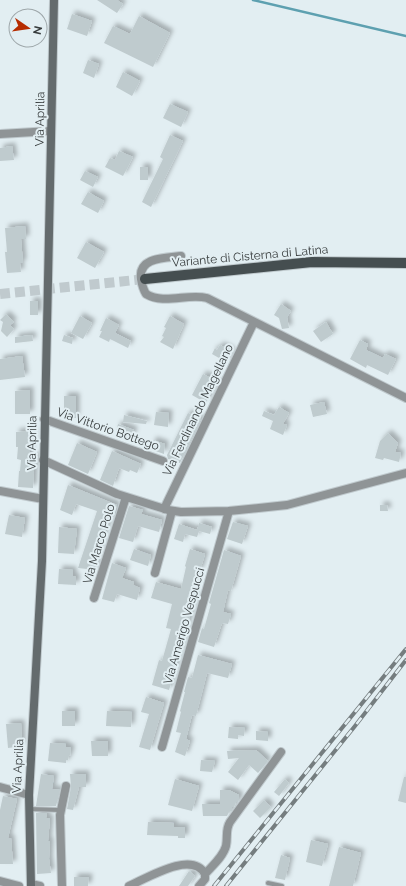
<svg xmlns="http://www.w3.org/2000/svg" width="406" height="886" font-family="Raleway,sans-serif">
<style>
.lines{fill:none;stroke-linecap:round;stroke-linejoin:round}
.stream{stroke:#5da0b0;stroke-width:2.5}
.building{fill:#bfcbce;filter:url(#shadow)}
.primary-tunnel{stroke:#c0cace;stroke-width:10;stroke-dasharray:10 5;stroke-linecap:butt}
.lane-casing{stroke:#c0cace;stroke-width:6}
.street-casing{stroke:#c0cace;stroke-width:10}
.secondary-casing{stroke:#c0cace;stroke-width:10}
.primary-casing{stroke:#c0cace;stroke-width:12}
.lane{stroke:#8f9496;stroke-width:4}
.street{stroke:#8f9496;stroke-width:8}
.secondary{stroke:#646b6d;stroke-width:8}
.primary{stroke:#454e50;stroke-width:10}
.rail-casing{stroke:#757d7f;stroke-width:4}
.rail{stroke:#e2eef2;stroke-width:2.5;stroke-dasharray:8;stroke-linecap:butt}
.labels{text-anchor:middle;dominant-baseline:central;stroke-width:4;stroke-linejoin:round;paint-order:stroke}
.street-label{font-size:12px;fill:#373c3d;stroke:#e2eef2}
</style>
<defs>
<filter id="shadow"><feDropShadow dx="3.5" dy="-3.5" stdDeviation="2" flood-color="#0004"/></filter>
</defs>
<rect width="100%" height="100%" fill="#e2eef2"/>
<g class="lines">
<path class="stream" d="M253,0L406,36"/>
</g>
<path class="building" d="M97,0H117L123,4L117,13Z
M72,14L92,21L87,36L67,29Z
M139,16L170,33L153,67L104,43L113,26L130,34Z
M88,60L99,64L94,78L83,73Z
M123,72L140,81L132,96L116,87Z
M170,104L188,112L181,127L163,118Z
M170,135L183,141L151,207L142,202L163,159L160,157Z
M12,146L14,160L0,161V148Z
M119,151L133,157L123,176L105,167L110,158L115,160Z
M140,167H148V180H140Z
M85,171L98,177L93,187L80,180Z
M88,192L104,201L98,213L81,204Z
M25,226L26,239H21L23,263H20L21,272L7,273L5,252H7L5,228Z
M86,242L104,252L95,268L77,258Z
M30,301H38V315H30Z
M281,304L291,311L287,317L289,328L282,329L279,318L274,315Z
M6,314L14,322L10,325L14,329L7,337L1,331L3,322L0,320Z
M80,316L92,323L83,339L71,333Z
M170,316L184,324L173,349L160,342L164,337L162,336L166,328L164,327Z
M106,318L119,325L115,333L131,341L128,348L110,339L109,342L99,337L102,331H100Z
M326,322L333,334L321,342L313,331Z
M32,335L33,341L15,343V337Z
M64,335L73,338L72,344L62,341Z
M360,340L368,344L366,350L383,358L385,354L396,359L388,375L367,365L366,368L350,359Z
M220,345L232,351L226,362L212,354L215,348L217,350Z
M22,356L25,377L0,380V359Z
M203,374L217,381L206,403L192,395Z
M30,390V414H15V391Z
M64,396H76V418H64Z
M324,402L327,414L313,417L310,405Z
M279,407L289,413L283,424L287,425L283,435L270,429L273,421L262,416L264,411L274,415Z
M156,412L169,413L168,427L154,425Z
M188,413L201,419L180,463L168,459L167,455Z
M124,415L147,421L146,424L123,422Z
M118,424L134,430L132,437L116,432Z
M33,431V443H30V455H36L35,468H34L33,488L18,487L19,471H20L21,460L17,459L18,447H16V432Z
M388,433L398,443L395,452L401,453L399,462L384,458L383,460L375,458L380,441Z
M153,440L165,444L164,454L150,449Z
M77,443L97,452L88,474L68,465Z
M112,451L141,464L137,473L130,470L129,472L119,468L113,486L100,480Z
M68,485L117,505L113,518L111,517L104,535L97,559L96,570L78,568L97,511L76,504L72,515L60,510Z
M380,505H387L388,511H380Z
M129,506L143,510L141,514L162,520L159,532L138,526L133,542L119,538Z
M9,515L25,518L22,537L5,534Z
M233,522L248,526L242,544L227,539Z
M199,523L212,527L210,534L199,531L197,537L185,534L183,542L174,539L179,524L197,530Z
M59,527L77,529L74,554L58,553Z
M134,549L151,555L148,566L130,560Z
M190,549L205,554L200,571L197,570L191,594L196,595L169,690L152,685L159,660L162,661L171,629L166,628L172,604L151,598L156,582L181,589L186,567L185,566Z
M224,550L241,556L231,591L228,590L223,612L231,614L228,624L222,623L214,647L198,642L202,628L204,629L211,604L209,603Z
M112,563L126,568L122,578L134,582L133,585L140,588L137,600L117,594L114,602L102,599Z
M59,569L73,570V576L76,577V585L58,584Z
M198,655L232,664L228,678L207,673L196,716L192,715L186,739L190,741L185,756L175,752L181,733L176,732L181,712L180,711L185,692H184L188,677L192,678Z
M146,697L164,703L150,750L139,747L149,714L141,712Z
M62,711H75V726H62Z
M107,711L132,712L131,727L106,726Z
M21,723L22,746L8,748L6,724Z
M229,727L245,728L244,736L238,735V739L228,738Z
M256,731L268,732V741L256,740Z
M91,741H108V756H92Z
M50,743L66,744V747H71L70,756L69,755L68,760H66V763L48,761Z
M256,750L268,761L258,773L249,765L238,780L228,772L239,758L228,759L227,751Z
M201,760L215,761L212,772L200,771Z
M41,774L54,776L52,789L60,790L56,806H36Z
M70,774H86V787H79L73,810L67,809L71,787Z
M404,777H406V803L398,801Z
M175,779L199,786L192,811L168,805Z
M285,779L289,783L279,796L274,792Z
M220,790H229L239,795V800L238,802H236L234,807H232V811L229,812L227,816H203L202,804H220Z
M3,796L17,799L8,838H11L13,864H0V810Z
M264,800L271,807L260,818L253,811Z
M36,813H47L46,818H50L48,841H50L49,859L51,873L37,874Z
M148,822L174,823V827H185V838H178V836L147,835Z
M311,840L328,844L322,866L306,862Z
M339,847L361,853L353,886H329Z
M281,855L290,858L285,880L275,878Z
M189,871L195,876L188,886H179Z
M74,877H89L88,886H74Z"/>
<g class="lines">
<path class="primary-tunnel" d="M0,294L145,279"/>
<g class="lane-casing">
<path id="lane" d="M29,809L60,810
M268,883L282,886"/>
</g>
<g class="street-casing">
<path id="street" d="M0,134L51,131
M181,256C165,258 138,257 141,279C142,285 143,289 146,294C164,305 188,293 207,298L406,398
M44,419L163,461
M43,460L117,494L168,510L181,512L229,511L287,505L406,473
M0,491L43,499
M164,509L254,322
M155,573L172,511
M94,598L126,497
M162,747L229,511
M0,787L29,795
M205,874C212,866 223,857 226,846C228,837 225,830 230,822L281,752
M0,881L19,886
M31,884L40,886
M62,886L60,815L66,786
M129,886C147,878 192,850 205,874V879L199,886"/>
</g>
<g class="secondary-casing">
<path id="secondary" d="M31,886L29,795L42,561L54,0"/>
</g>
<g class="primary-casing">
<path id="primary" d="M145,279L312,262L406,263"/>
</g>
<use href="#lane" class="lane"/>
<use href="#street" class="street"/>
<use href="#secondary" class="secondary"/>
<use href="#primary" class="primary"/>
<g class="rail-casing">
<path id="rail" d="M214,886L406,649
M226,886L355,726L406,660"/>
</g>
<use href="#rail" class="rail"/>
</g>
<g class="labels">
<g class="street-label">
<text transform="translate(40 119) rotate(-89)">Via Aprilia</text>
<text transform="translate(250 256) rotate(-5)">Variante di Cisterna di Latina</text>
<text transform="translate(198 410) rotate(-64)">Via Ferdinando Magellano</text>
<text transform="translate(108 429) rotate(19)">Via Vittorio Bottego</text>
<text transform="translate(32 443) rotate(-89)">Via Aprilia</text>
<text transform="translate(99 544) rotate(-73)">Via Marco Polo</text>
<text transform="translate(184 626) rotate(-74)">Via Amerigo Vespucci</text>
<text transform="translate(18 766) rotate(-87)">Via Aprilia</text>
</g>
</g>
<g transform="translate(28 28) rotate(103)"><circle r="19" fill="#e2eef2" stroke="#9ea7aa"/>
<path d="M0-3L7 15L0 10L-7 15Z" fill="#b62c00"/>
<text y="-6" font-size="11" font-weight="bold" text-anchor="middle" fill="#373c3d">N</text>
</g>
</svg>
